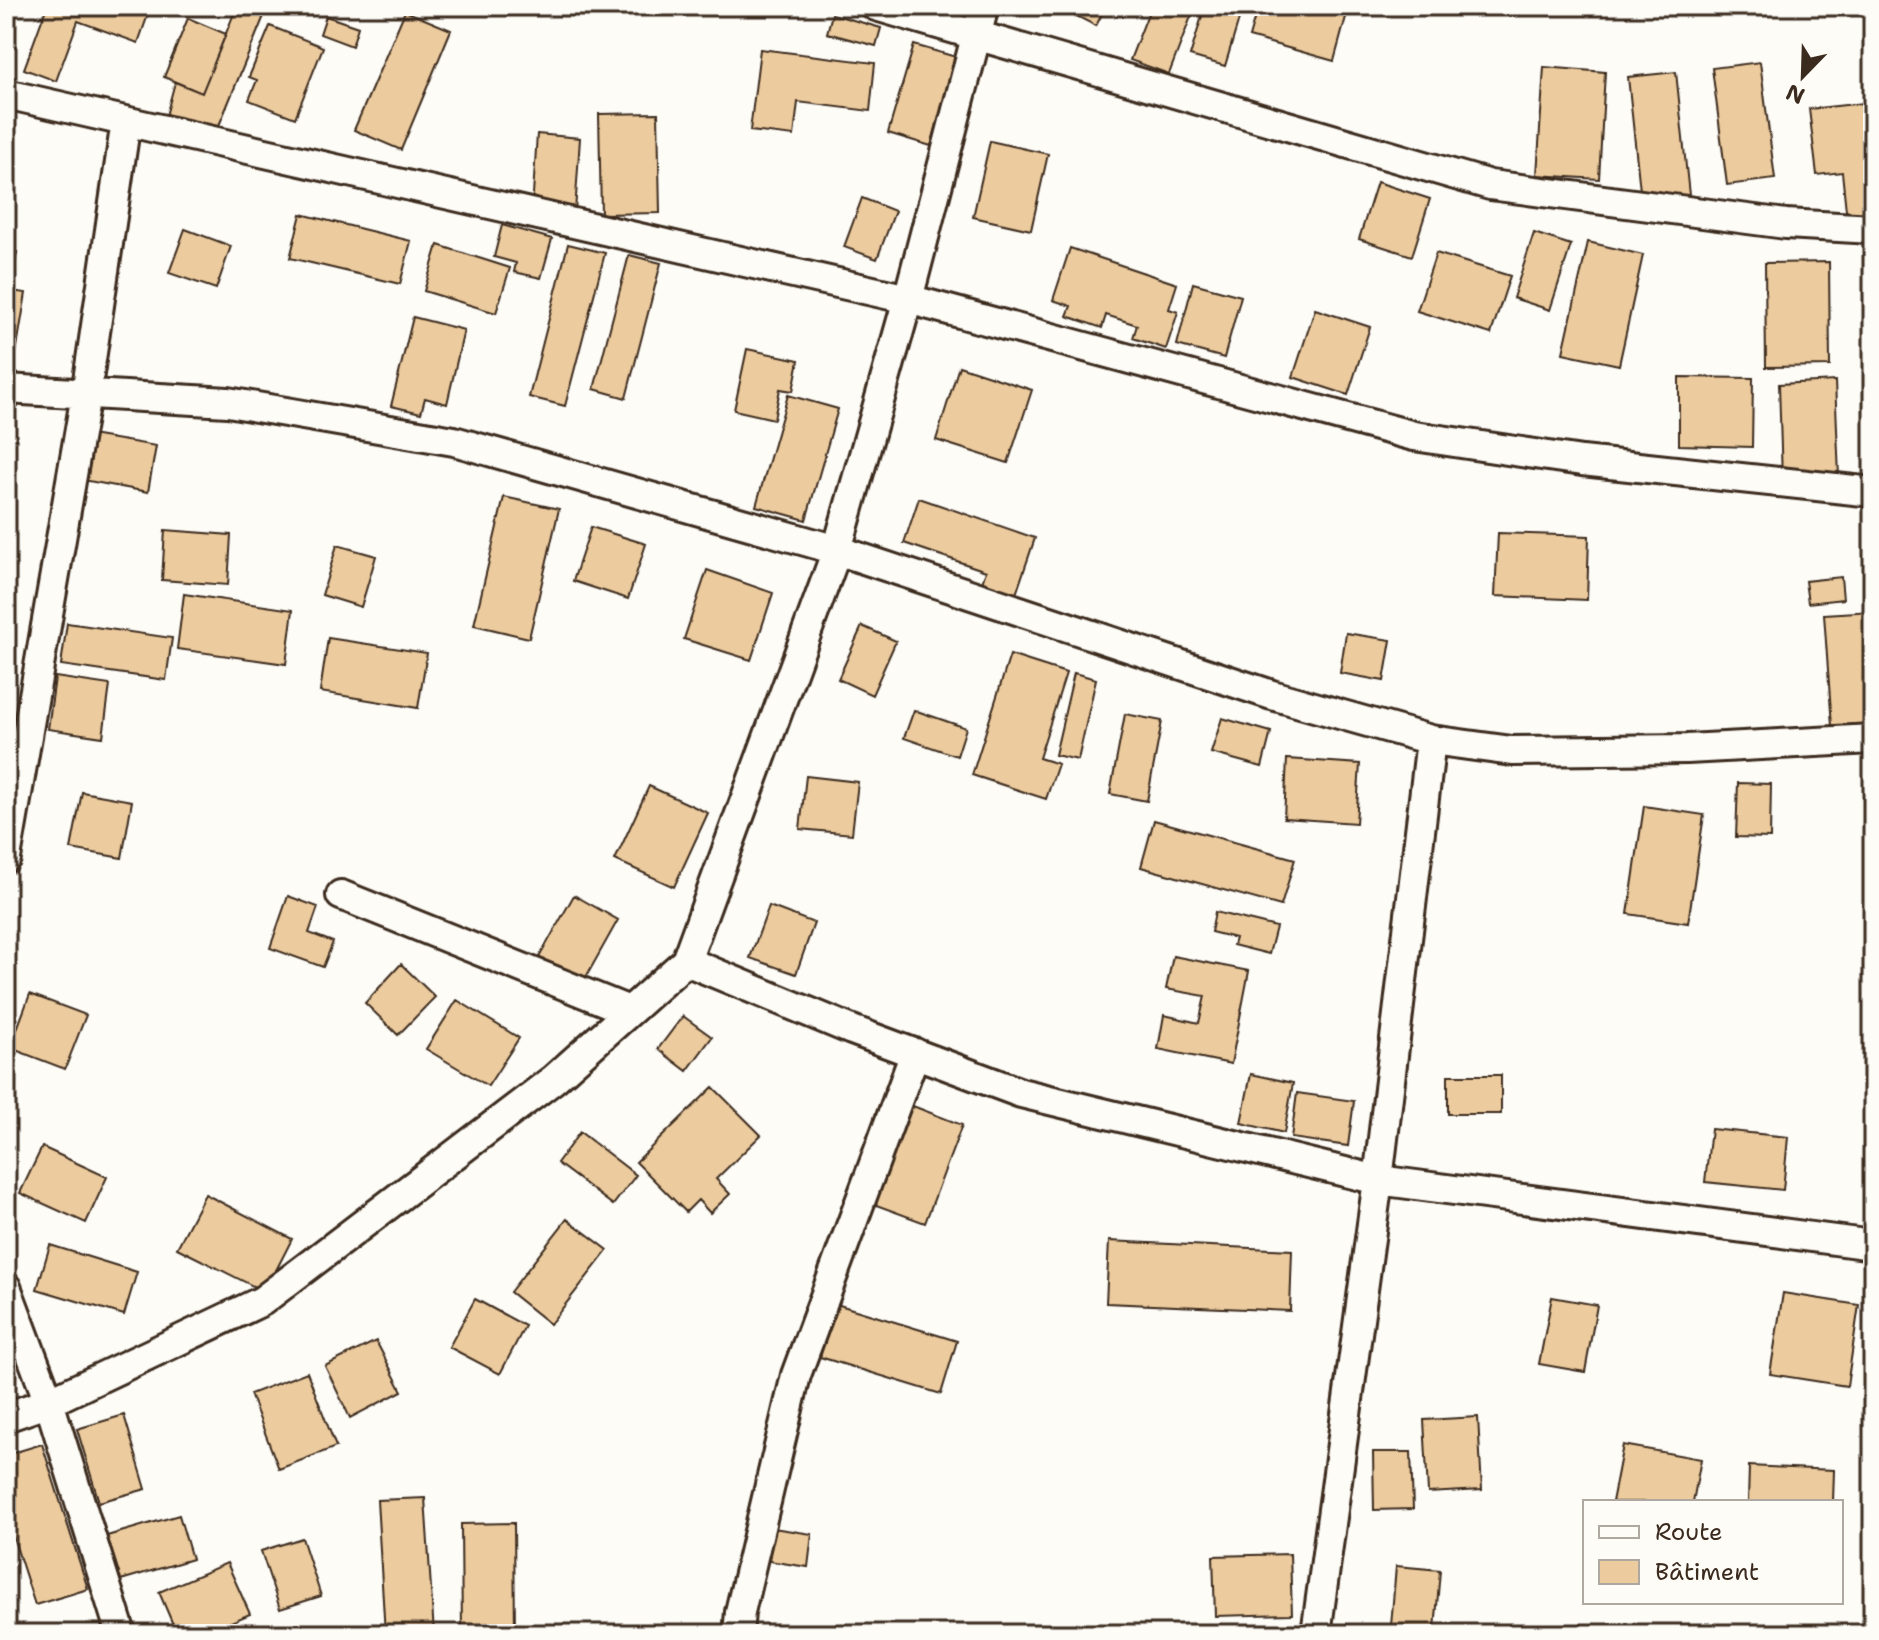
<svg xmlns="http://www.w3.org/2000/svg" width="1879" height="1640" font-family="'Shantell Sans',sans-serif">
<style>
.building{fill:#eccb9e;stroke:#3b2a1e;stroke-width:2}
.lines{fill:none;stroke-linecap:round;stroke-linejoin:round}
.minor-casing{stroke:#3b2a1e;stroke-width:34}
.minor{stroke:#fdfcf7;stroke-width:28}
</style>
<rect width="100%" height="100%" fill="#fdfcf7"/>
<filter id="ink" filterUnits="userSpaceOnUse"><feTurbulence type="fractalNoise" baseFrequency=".0125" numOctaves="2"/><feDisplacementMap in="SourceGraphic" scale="16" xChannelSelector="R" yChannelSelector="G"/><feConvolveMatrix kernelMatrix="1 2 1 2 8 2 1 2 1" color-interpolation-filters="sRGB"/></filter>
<g filter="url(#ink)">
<path class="building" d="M47,6H151L138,43L78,21L56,81L24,69Z
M237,6H244L264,16L218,128L166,116L175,82L202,93Z
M485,6H518L515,15Z
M1057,6H1106L1096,26Z
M1151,6H1195L1169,74L1130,60Z
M1205,6H1243L1225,66L1190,56Z
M1258,6H1349L1334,61L1249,37Z
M405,11L451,30L401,150L354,130Z
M832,14L881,28L876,46L827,33Z
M326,16L358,27L352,46L320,34Z
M188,18L226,34L202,93L164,77Z
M270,26L323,47L295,118L249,100L257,80L249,77Z
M914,45L956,57L931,146L888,133Z
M760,49L875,63L870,111L798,102L794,136L750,131Z
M1760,62L1775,179L1727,185L1712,68Z
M1544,67L1605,72L1599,179L1537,175Z
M1676,72L1689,195L1641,200L1628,77Z
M1873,102V217L1847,220L1842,172L1817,175L1809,109Z
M658,113L660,213L601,214L599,114Z
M537,134L580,138L575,212L532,209Z
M990,141L1048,154L1031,230L973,217Z
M1377,182L1430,199L1412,256L1359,239Z
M862,198L895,211L877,259L844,247Z
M301,214L411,241L400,284L290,258Z
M502,225L552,239L541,278L514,272L516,263L494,257Z
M185,229L231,246L216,289L169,273Z
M1534,233L1571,245L1550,310L1513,298Z
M1588,242L1643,255L1619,365L1563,353Z
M568,244L605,253L565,406L529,397Z
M438,245L510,268L496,313L424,291Z
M1070,248L1177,284L1169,309L1178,312L1166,349L1133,338L1137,325L1106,315L1102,328L1067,316L1071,306L1053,300Z
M6,250L17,252L10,291L26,293L15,359L6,357Z
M1436,253L1510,276L1491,334L1417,311Z
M629,255L661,263L626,398L594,389Z
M1829,262L1830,366L1766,367L1765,263Z
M1193,283L1241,296L1224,358L1177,345Z
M1315,309L1370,327L1348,395L1293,377Z
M413,317L464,330L447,404L425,398L421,413L391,406Z
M747,349L799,360L793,391L780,389L774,419L734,410Z
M959,366L1032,390L1008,463L936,440Z
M1679,377L1753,378L1752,447L1679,445Z
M1835,381L1839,477L1782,480L1779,384Z
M788,395L838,409L806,520L756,506Z
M91,435L156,446L148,492L83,480Z
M504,497L559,509L529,638L474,625Z
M919,498L1035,538L1015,597L981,586L986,571L904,543Z
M591,527L646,544L628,599L573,581Z
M165,530L231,535L228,585L162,580Z
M1498,533L1589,536L1587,600L1495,596Z
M337,545L376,556L361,607L322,595Z
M707,570L773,593L751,660L684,639Z
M1841,577L1843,599L1808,603L1805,581Z
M184,594L293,610L286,664L177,649Z
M1873,611V723L1832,726L1824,614Z
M67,623L172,638L166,680L61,665Z
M862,626L896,641L872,695L838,679Z
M1346,633L1391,640L1384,681L1340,673Z
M328,638L427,653L418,708L320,692Z
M1010,655L1066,673L1039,758L1058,764L1046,799L972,775Z
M1074,673L1096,679L1078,760L1055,755Z
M55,677L110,685L103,737L48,729Z
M914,710L966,728L957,756L904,738Z
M1125,714L1162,721L1147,801L1110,794Z
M1222,718L1271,732L1262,767L1211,753Z
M1287,759L1360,764L1356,823L1284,818Z
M806,776L858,782L852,834L800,829Z
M1738,783L1771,784L1770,838L1736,837Z
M649,786L708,813L674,887L615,860Z
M82,792L132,801L122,858L71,849Z
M1644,806L1704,815L1688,923L1628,914Z
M1154,820L1295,859L1281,906L1141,867Z
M574,895L618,920L581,986L537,961Z
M288,896L318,907L309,933L333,942L323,967L270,948Z
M769,906L814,923L796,974L750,958Z
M1215,912L1276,927L1269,954L1233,945L1235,938L1211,932Z
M1173,956L1249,971L1231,1064L1158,1049L1164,1015L1199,1023L1205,996L1166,989Z
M401,964L435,997L398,1035L365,1003Z
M30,994L86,1015L65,1069L10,1048Z
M457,1000L519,1038L488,1086L426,1049Z
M683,1016L712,1037L687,1071L658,1049Z
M1251,1074L1293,1083L1284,1133L1241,1123Z
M1448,1075H1501V1114H1448Z
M713,1087L761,1135L716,1179L730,1194L710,1213L698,1200L686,1212L636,1162Z
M1297,1093L1354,1101L1348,1146L1291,1138Z
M905,1103L962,1125L925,1223L868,1202Z
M1711,1129L1788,1137L1783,1190L1705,1182Z
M580,1132L636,1175L613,1205L557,1163Z
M42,1147L107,1177L86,1223L20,1193Z
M205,1194L292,1239L265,1292L177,1248Z
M567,1219L608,1250L550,1324L510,1292Z
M1109,1241L1292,1250L1290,1311L1106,1303Z
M50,1245L137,1272L124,1315L37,1289Z
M1783,1293L1859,1305L1847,1386L1770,1374Z
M1552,1297L1597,1305L1585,1372L1539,1364Z
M475,1299L525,1326L500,1374L449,1347Z
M836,1304L957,1341L941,1394L820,1357Z
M376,1341L402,1391L350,1418L325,1366Z
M307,1372L336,1447L279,1469L250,1394Z
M124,1415L146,1489L99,1502L77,1429Z
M1478,1417L1482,1490L1428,1493L1424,1420Z
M42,1444L88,1589L35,1605L6,1515V1455Z
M1623,1445L1701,1459L1693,1502H1612Z
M1373,1452H1411L1413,1509L1374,1510Z
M1749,1466L1834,1470L1833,1502H1748Z
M425,1498L434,1634H385L377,1500Z
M179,1515L192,1559L121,1580L107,1536Z
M514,1523L515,1634H462L461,1524Z
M773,1528L812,1534L808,1567L769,1561Z
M302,1538L321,1596L280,1609L261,1551Z
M1290,1554L1292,1614L1215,1616L1213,1556Z
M227,1563L250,1614L203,1634H177L159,1592Z
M1396,1566L1440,1570L1435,1630L1391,1626Z"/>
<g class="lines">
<g class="minor-casing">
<path id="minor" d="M876,6L1490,185L1786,224L1873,229
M6,94L908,299L1414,436L1582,461L1873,492
M6,389L228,402L454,441L837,550L1272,695L1431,740L1512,751L1687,749L1873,739
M6,858L86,394L126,121
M341,895L629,1011
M686,961L852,1030L1021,1093L1378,1180L1873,1245
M6,1287L49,1402L121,1634
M6,1417L49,1402L262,1301L554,1079L686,961L837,550L908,299L984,6
M738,1634L740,1612L796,1375L915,1053
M1316,1634L1378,1180L1431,740"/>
</g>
<use href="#minor" class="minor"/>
</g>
</g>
<rect width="1879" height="1640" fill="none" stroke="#fdfcf7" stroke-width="32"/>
<rect x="16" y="16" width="1847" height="1608" fill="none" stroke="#3b2a1e" stroke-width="3" filter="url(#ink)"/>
<rect x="1583" y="1500" width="260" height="104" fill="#fdfcf7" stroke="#afa8a0" stroke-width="2"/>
<rect x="1599" y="1526" width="40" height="12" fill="#fdfcf7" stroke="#afa8a0" stroke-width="2"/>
<text x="1655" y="1540" font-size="24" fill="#3b2a1e">Route</text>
<rect x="1599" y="1560" width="40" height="24" fill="#eccb9e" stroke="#afa8a0" stroke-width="2"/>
<text x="1655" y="1580" font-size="24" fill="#3b2a1e">Bâtiment</text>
<g transform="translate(1803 76) rotate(203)" stroke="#fdfcf7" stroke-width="6" paint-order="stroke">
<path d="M0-6L14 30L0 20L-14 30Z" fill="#3b2a1e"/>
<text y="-12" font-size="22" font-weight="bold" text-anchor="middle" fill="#3b2a1e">N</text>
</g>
</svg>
